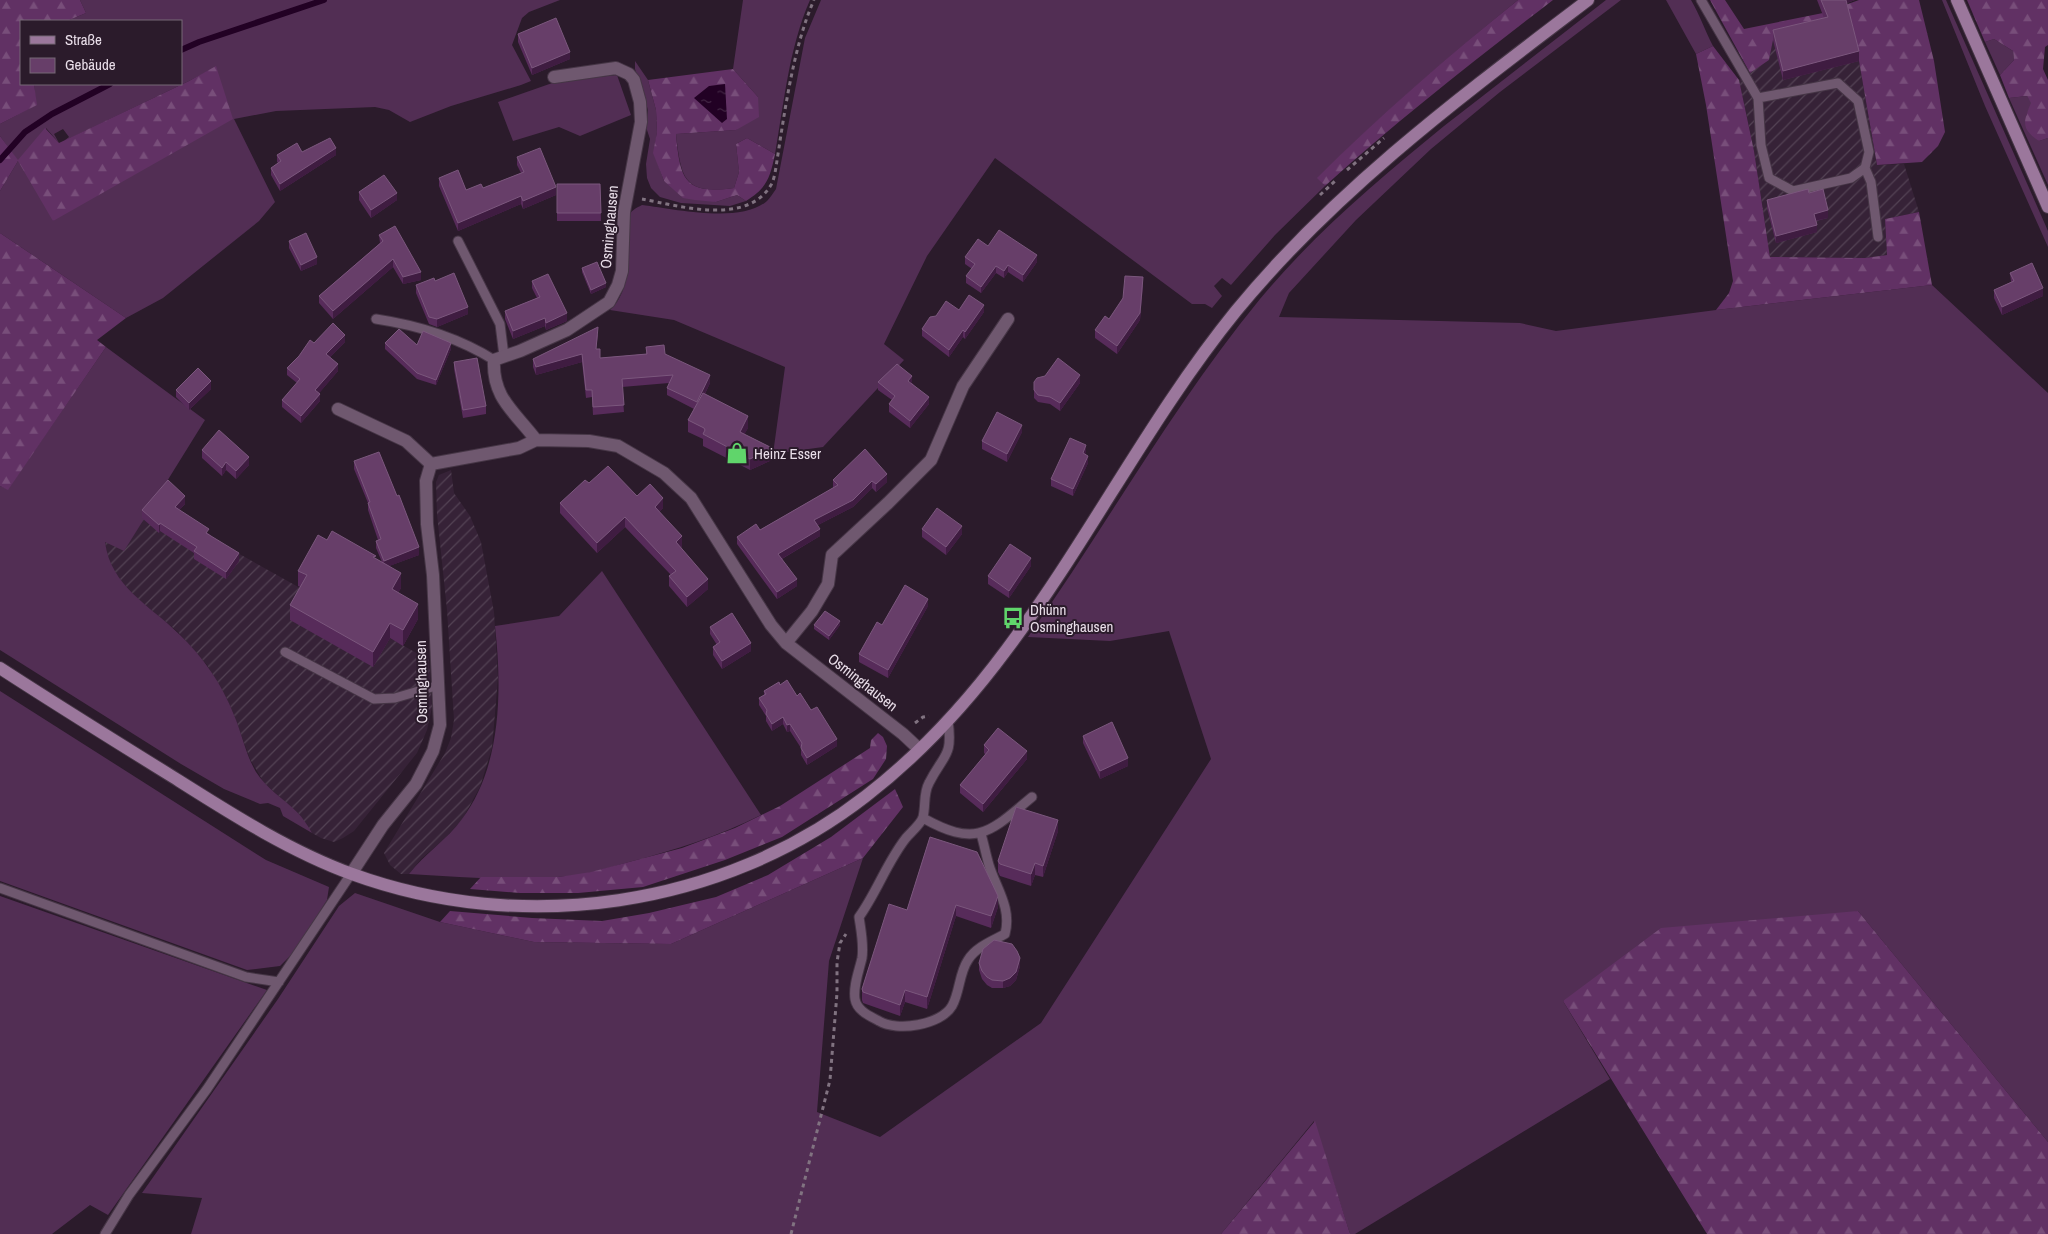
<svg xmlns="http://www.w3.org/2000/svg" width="2048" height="1234" font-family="'Archivo Narrow',sans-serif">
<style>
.industrial{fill:url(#industrial-furrows)}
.grass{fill:#522e54;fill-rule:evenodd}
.forest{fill:url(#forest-firs)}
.water{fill:url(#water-ripples)}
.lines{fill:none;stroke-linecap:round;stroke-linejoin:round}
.stream{stroke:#220124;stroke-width:6}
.lane-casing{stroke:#463646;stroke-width:11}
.street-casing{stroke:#463646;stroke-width:14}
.secondary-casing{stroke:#463646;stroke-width:14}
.path{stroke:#817381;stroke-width:3;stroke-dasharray:4 4;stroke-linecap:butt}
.lane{stroke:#6f586f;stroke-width:9}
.street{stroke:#6f586f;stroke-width:12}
.secondary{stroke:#9b779c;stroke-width:12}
.wall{fill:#572b5a}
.shaded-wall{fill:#3f1c41}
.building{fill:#673e69;stroke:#7b577d}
.labels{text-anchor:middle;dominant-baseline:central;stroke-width:4;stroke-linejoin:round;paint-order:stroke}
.street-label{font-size:15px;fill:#e9dee9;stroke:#2b1b2b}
.poi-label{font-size:15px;fill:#e9dee9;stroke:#2b1b2b;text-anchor:start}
</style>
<defs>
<pattern id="industrial-furrows" width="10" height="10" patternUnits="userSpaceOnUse" patternTransform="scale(1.25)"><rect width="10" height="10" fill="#362237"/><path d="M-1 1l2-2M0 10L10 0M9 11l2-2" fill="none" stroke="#534254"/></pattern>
<pattern id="forest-firs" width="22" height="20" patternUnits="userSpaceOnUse" patternTransform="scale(1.25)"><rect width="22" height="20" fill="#613164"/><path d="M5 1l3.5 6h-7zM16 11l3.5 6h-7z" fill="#784e7a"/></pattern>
<pattern id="water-ripples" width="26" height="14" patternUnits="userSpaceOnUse" patternTransform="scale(1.25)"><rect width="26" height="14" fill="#220124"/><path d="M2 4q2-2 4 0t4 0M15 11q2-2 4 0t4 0" fill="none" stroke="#422644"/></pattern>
</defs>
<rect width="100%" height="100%" fill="#2b1b2b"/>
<path class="industrial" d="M1849,21L1859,61L1877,165L1904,164L1919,212L1885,219L1887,255L1865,258L1770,257L1754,151L1739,80L1769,60L1773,40Z
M451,470L454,493L470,516L481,542L494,612L498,678L492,748L480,787L462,820L443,840L421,859L409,874H401L390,865L384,853L445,753L451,738L454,720L447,610L437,514L436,482L439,475Z
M168,488L185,504L175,515L209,537L429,660L432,707L427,730L417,753L354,831L343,838L334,842L321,838L312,833L298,813L264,783L250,759L234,715L225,695L207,665L178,632L137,598L122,582L113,569L106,551L105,541L141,518Z"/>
<path class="grass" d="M80,0H560L529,12L522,18L512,45L531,81L521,85L451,106L410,122L389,110L375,107L276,111L234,119L275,202L259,221L163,298L126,318L0,233V191L18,161L0,136V124L36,105L34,84H181V21H67L86,13ZM216,67L53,221L46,128L59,143L54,134L63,129L69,137L64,141L189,81Z
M743,0H810C789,48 784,103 775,154L747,138L736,144L739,172L734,188C684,195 681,179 676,134L736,130L758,97L733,69Z
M821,0H1518C1449,56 1380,115 1318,178L1325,186L1275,235L1231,285L1222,278L1214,286L1222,296L1212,308L1205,304H1192L995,158L927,256L884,344L904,360L823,447L773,454L785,367L674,320L610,310C629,293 629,262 628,237C628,232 627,224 628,218C630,211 636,208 642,205C675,209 741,224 767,201C770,198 773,193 776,189L805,38Z
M1606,0H1621L1500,92L1431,149L1356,220L1289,293L1279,317L1520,323L1556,331L1716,310L1932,285L2048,393V1142L1858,911L1563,1001L1610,1079L1355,1234H1350L1314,1121L1221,1234H191L202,1198L142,1193L278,999L339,906L355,893L440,922L534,942L671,944L863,858L829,961L817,1112L880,1137L1041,1023L1211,759L1169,631L1110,641L1028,637C1107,525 1173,405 1260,299C1314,234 1379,179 1444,126C1498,84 1552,42 1606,0Z
M1666,0H1691C1700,15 1705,31 1713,46L1696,54Z
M1942,0H1946L2048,231V247L1985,106Z
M1994,39L2013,51L2014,60L2000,75L1985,42Z
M635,61L648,80L656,110L657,132L654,153L664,181L716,202L737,195L746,201L730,206L681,203L660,197L651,188L647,178L646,164L650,139L646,127L648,110L635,69Z
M617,75L631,115L580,136L559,127L513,141L498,102L558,81Z
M2027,96L2032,103L2026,116L2039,141L2048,138V185L2009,98Z
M106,347L205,420L151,507L142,517L144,519L124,551L105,542C111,587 150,605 179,634C203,657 222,684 234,715C242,734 246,755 256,772C267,789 283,798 297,812C303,818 308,826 312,833L283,816L280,808L268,803L260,804L224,789L181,764L0,650V486L8,489Z
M602,571L761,815C719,836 675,850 629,862C605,869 582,876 558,877C508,881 458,877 409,874C425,853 447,840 462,819C502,766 502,689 495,626L559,616Z
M0,691L266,860L329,887L327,900L295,951L280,966L247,970L0,881Z
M0,896L267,990L108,1215L90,1205L52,1234H0Z"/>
<path class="forest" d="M0,0H80L86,13L67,21H21V84H34L37,105L0,124Z
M1518,0H1553C1475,60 1398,120 1325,186L1317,178C1380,115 1448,56 1518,0Z
M1710,0H1725L1744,29L1823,13L1859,0H1919L1934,61L1945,132L1938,146L1922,162L1877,165L1859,61L1849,21L1773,40L1769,60L1750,73Z
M1967,0H2048V45L2045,47L2043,69L2048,80V138L2039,141C2021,129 2023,122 2031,103L2027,96L2009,98L2000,75L2014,60L2013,51L1994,39L1985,42Z
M1713,46L1739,80L1754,151L1770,257L1865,258L1887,255L1885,219L1919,212L1932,285L1716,310L1729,293L1733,281L1706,105L1696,54Z
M216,66L233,119L53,221L18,161L0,191V136L18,160L45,128L59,143L189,81Z
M733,69L758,97L759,117L736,130L676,134C680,179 684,195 734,188L739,172L736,144L747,138L775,154C770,178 767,188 746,201L737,195L716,202L695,200L683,198L664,181L653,153L657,132L656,110L648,80Z
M0,233L126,318L97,340L106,347L8,490L0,486Z
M878,733L883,737L887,746L886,759L873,779L782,837L725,860L643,887L578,893H520L470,889L481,877H559L591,872L682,848L735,828L780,806L870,748L871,740Z
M895,789L903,807L863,858L671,944L534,942L440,922L450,911L532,918L602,921L649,913L716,897L768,875L831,837Z
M1858,911L2048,1142V1234H1707L1563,1001L1661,928Z
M1315,1121L1350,1234H1221Z"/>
<path class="water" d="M725,84L727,119L722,123L694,98L709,86Z"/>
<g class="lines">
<path class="stream" d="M181,50L199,42L324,0
M0,160L25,132L52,114L110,84"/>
<g class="lane-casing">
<path id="lane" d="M1701,0L1758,98L1761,145L1769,178L1793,191L1851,178L1865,168L1869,152L1858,101L1838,83L1758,98
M1865,168L1871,182L1878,237
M458,241L500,324L504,356
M376,319C416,325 459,338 494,360
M285,652L374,699L395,698L439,685
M948,720C953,758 944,753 929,783C923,794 926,805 923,817C921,824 911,832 906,838C887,862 877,892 859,917C861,931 864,944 862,958C859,971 853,986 855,999C857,1011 870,1016 879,1021C897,1032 941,1025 952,1006C960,992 959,973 968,960C976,947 992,941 1005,934C1012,908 996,888 989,865C986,855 984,844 981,834
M923,818C977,848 989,833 1032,797
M0,888L246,977L279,982
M105,1234L129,1195L207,1089L351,874"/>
</g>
<g class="street-casing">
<path id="street" d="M338,409L406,441L431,464
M536,440C515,412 492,398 494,360L520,351L567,330L609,302L618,285L622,271L624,212L641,122L640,102L634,80L629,74L616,68L554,77
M786,643L812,611L828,584L832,555L888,503L931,460L963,386L1008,319
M351,874L383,825L416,784L433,751L440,725L433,575L427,524L426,481L431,464L519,448L536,440L589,441L618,446L664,473L691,498L771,625L786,643L903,734L919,749"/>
</g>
<g class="secondary-casing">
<path id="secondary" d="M1957,0L2048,207
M0,668C57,705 115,741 173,777C230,813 289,851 352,874C522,936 722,908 866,796C919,755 967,703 1007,649C1089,540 1150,417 1236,311C1336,189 1463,95 1588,0"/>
</g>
<path class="path" d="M1347,170L1384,138
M1320,195L1335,181
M642,199C679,206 747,226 771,185C774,180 775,173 776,167C784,116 793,47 814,0
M915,723L923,717L929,716
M791,1234L830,1080L837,993V962L840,943L846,934"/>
<use href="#lane" class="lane"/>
<use href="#street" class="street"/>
<use href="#secondary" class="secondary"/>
</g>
<path class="wall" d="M1817,0H1855L1847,3L1859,61L1783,80L1773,40V30L1824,18Z
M518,34L570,59L532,75L518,42Z
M302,152L336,155L280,191L271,175V168L278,163L277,162V155Z
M517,157L556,195L523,209L521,204L458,231L439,186V178L466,190L483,188L521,173L517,165Z
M557,184H600L601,221H557Z
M359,192L397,200L371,218L359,200Z
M1809,193L1828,218L1816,221L1817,232L1776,243L1767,208V200Z
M379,235L421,280L403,284L393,267L333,319L319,303V296L380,243Z
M289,241L317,264L301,271L289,248Z
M988,246L1037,262L1023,282L1008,272L1004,278L996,273L981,293L966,283V276L972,269L965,264V257Z
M582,268L606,287L591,294L582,272Z
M2010,273L2043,296L2002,315L1994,298V290L2011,282Z
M435,281L468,314L437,327L429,324L416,293V285Z
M532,281L567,321L546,330L545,326L513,339L505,319V311L537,298L532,288Z
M1143,285L1140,320L1117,354L1095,338V330L1109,319Z
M959,310L984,312L965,339L963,337L949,357L922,336V329Z
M598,335L596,349L600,358L646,354V347L665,354L710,383L705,394L748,428L744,434L772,460L750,470L703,446V439L688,432V420L694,409L667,395V388L669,383L622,387L624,412L593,415L592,397L586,398L582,362L536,375L533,367V359Z
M345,342L330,357L338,371L319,393L320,401L301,423L282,407V400L297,383L287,375V368L314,343Z
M385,343L417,345L451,349L436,385L417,379L385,349Z
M454,362L486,406V414L463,418L454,369Z
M878,382L912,383L929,404L910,428L889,412V404L892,400L878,390Z
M1034,382L1080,383L1060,411L1050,404L1038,402L1034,398Z
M211,389L189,410L176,397V390Z
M1022,432L1007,462L982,449V441Z
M202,450L249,465L236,479L226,470L222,476L202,458Z
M1086,452L1085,454L1088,463L1073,496L1051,486V479Z
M354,461L419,555L389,566L401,588L398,593L418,619L403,646L390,638L373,667L290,620V605L300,587L298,586V571L327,540L376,559L382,562L376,548V541L378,540L368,510V503L354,469Z
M833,480L887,482L876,492L872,488L853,507L818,525L820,536L782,559L797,586L777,599L737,544V537L760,530L833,488Z
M589,483L637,496L663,508L659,512L682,546L681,547L708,589L687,607L669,586V576L671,575L625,527L597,553L560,513V503Z
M185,504L179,510L209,534L239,561L226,579L194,559V553L160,531L159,533L142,518V510Z
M922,529L962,534L946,555L922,537Z
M1031,566L1009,598L988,584V576Z
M928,606L888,678L859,662V654L882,625Z
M814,625H840L829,640L814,629Z
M710,627L751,651L722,669L713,655V647L717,645L710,634Z
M780,685L797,696L811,710L837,746L807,765L801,755V748L790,731L787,732L783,724L772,731L766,721V716L759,705V698L764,695V691Z
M1083,736L1128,766L1100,779L1083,743Z
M984,745L1027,759L983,812L960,793V785L986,755L984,753Z
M1058,831L1043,877L1035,875L1031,886L1000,876L998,872V861Z
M930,837L998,907L991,928L956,916L927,1009L905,1002L900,1016L863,1003L862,1000V989L907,910Z
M979,963L1020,966L1016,980L1010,986L1003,988H992L987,985L982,979L979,970Z"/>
<path class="shaded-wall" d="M1845,0H1855L1845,4Z
M1859,51V61L1783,80V71Z
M570,52V59L532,75V68Z
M336,148V155L280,191V184Z
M556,187V195L523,209V201Z
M397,193V200L371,218V210Z
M521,196V204L458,231V223Z
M1828,210V218L1814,221V214Z
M1817,225V232L1776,243V236Z
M1037,255V262L1023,282V275Z
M317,257V264L301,271V265Z
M393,259V267L333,319V311Z
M1008,265V272L1004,278V271Z
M996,266V273L981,293V287Z
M421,272V280L403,284V277Z
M1143,277L1140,320L1117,354V346Z
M606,283V287L591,294V290Z
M2043,288V296L2002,315V307Z
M984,305V312L965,339V332Z
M468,307V314L437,327V319Z
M567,313V321L546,330V323Z
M545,318V326L513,339V331Z
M963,330V337L949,357V350Z
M345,335V342L326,361V354Z
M451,343V349L436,385V380Z
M582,354V362L536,375V367Z
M338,364V371L315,398V390Z
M710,375V383L697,410V402Z
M1080,375V383L1060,411V403Z
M912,376V383L908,381Z
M211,381V389L189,410V403Z
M320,394V401L301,423V416Z
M929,397V404L910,428V421Z
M748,416V428L740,443V432Z
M1022,425V432L1007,462V454Z
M1086,445V452L1083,460V453Z
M772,448V460L750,470V459Z
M1088,456V463L1073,496V489Z
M249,457V465L236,479V471Z
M226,462V470L222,476V468Z
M887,474V482L876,492V484Z
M872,481V488L853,507L814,527V520Z
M185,496V504L175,515V507Z
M663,498V508L655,517V507Z
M625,517V527L597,553V543Z
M160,523V531L159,533V525Z
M962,526V534L946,555V547Z
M820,529V536L778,561V554Z
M682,536V546L676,552V542Z
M419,547V555L384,568V561Z
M239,553V561L226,579V572Z
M1031,558V566L1009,598V591Z
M401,573V588L392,604V589Z
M708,579V589L687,607V597Z
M797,579V586L777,599V592Z
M928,599V606L888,678V670Z
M418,604V619L403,646V630Z
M840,621V625L829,640V636Z
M390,623V638L373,667V652Z
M751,643V651L722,669V661Z
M783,717V724L772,731V724Z
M790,724V731L787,732V725Z
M837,739V746L807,765V758Z
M1027,751V759L983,812V804Z
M1128,758V766L1100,779V771Z
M1058,820V831L1043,877V866Z
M1035,863V875L1031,886V874Z
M998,896V907L991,928V916Z
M956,905V916L927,1009V997Z
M1020,958V966L1016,980L1010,986L1003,988V981Z
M905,990V1002L900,1016V1005Z"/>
<path class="building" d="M1821,0H1846L1859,51L1783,71L1773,30L1828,17Z
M556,18L570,52L532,68L518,34Z
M330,138L336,148L280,184L271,168L281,161L277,155L297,143L302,152Z
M540,148L556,187L523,201L521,196L458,223L439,178L458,170L466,190L481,184L483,188L524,172L517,157Z
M384,175L397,193L371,210L359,192Z
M557,184H600L601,213H557Z
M1808,189L1809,193L1823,189L1828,210L1814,214L1817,225L1776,236L1767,200Z
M395,226L421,272L403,277L393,259L333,311L319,296L383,241L379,235Z
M999,230L1037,255L1023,275L1008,265L1004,271L996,266L981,287L966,276L975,264L965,257L978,239L988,246Z
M306,233L317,257L301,265L289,241Z
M597,262L606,283L591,290L582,268Z
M2032,263L2043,288L2002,307L1994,290L2014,281L2010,273Z
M454,273L468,307L437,319L429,317L416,285L434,278L435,281Z
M548,274L567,313L546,323L545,318L513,331L505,311L540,297L532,281Z
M1125,276L1143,277L1140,313L1117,346L1095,330L1105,316L1109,319L1123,298Z
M969,295L984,305L965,332L963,330L949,350L922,329L930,317L936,316L946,301L959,310Z
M333,323L345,335L326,354L338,364L315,390L320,394L301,416L282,400L300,379L287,368L299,356L310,340L314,343Z
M598,327L596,349H600V358L647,354L646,347L664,345L665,354L710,375L697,402L667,388L673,375L622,379L624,405L593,407L592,390H586L582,354L536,367L533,359Z
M399,329L417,345L423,331L451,343L436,380L417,373L385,343Z
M477,358L486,406L463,410L454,362Z
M1058,358L1080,375L1060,403L1050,397L1038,395L1034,390V382L1037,378L1045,376Z
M897,364L912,376L908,381L929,397L910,421L889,404L895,396L878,382Z
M198,368L211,381L189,403L176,390Z
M703,393L748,416L740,432L772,448L750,459L703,434L705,430L704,428L688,420Z
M997,412L1022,425L1007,454L982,441Z
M219,430L249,457L236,471L226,462L222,468L202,450Z
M1070,438L1086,445L1083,453L1088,456L1073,489L1051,479Z
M865,449L887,474L876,484L872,481L853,500L814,520L820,529L778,554L797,579L777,592L737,537L756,524L760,530L838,485L833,480Z
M379,452L397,496L399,495L419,547L384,561L376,541L381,539L368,503L370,502L354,461Z
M608,466L637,496L650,484L663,498L655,507L682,536L676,542L708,579L687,597L669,576L676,571L625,517L597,543L560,503L585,480L589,483Z
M168,480L185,496L175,507L209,529L206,533L239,553L226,572L194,551L197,547L160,523L159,525L142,510Z
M937,508L962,526L946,547L922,529Z
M332,531L376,556L373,557L401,573L392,589L418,604L403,630L390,623L373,652L290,605L307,575L298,571L318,535L327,540Z
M1010,544L1031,558L1009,591L988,576Z
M905,585L928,599L888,670L859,654L877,622L882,625Z
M825,611L840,621L829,636L814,625Z
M732,613L751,643L722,661L713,647L720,642L710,627Z
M787,680L797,696L800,693L811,710L817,707L837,739L807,758L801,748L802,743L790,724L787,725L783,717L772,724L766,714L767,710L759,698L766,694L764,691L779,682L780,685Z
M1112,722L1128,758L1100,771L1083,736Z
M998,728L1027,751L983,804L960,785L989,750L984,745Z
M1016,807L1058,820L1043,866L1035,863L1031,874L1000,864L998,861Z
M930,837L977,852L998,896L991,916L956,905L927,997L905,990L900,1005L863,992L862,989L889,904L907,910Z
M994,940L1012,944L1017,951L1020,958L1016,972L1010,978L1003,981L992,980L987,977L982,971L979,963L983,949Z"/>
<defs>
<g id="shop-bare" transform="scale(1.725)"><path d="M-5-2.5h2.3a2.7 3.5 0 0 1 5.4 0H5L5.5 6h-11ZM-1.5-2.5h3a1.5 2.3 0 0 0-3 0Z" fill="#60d56b" stroke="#2b1b2b" stroke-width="2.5" paint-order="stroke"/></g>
<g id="bus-bare" transform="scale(1.725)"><path d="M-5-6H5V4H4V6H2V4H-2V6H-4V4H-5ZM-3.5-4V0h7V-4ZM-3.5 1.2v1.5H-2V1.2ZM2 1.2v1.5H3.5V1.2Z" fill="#60d56b" stroke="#2b1b2b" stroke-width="2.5" paint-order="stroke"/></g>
</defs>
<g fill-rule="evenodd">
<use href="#shop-bare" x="737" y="453"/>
<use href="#bus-bare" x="1013" y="618"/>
</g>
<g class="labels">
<g class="street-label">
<text transform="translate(609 227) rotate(-85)">Osminghausen</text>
<text transform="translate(421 682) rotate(-91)">Osminghausen</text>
<text transform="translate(863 682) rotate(38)">Osminghausen</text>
</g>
<g class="poi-label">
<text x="754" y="453">Heinz Esser</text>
<text x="1030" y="609">Dhünn<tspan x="1030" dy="17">Osminghausen</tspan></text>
</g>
</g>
<rect x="20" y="20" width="162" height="65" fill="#2b1b2b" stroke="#776977"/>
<rect x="30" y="36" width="25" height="8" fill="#9b779c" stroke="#776977"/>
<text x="65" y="45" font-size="15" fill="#e9dee9">Straße</text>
<rect x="30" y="58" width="25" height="15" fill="#673e69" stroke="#776977"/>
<text x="65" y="70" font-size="15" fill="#e9dee9">Gebäude</text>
</svg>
